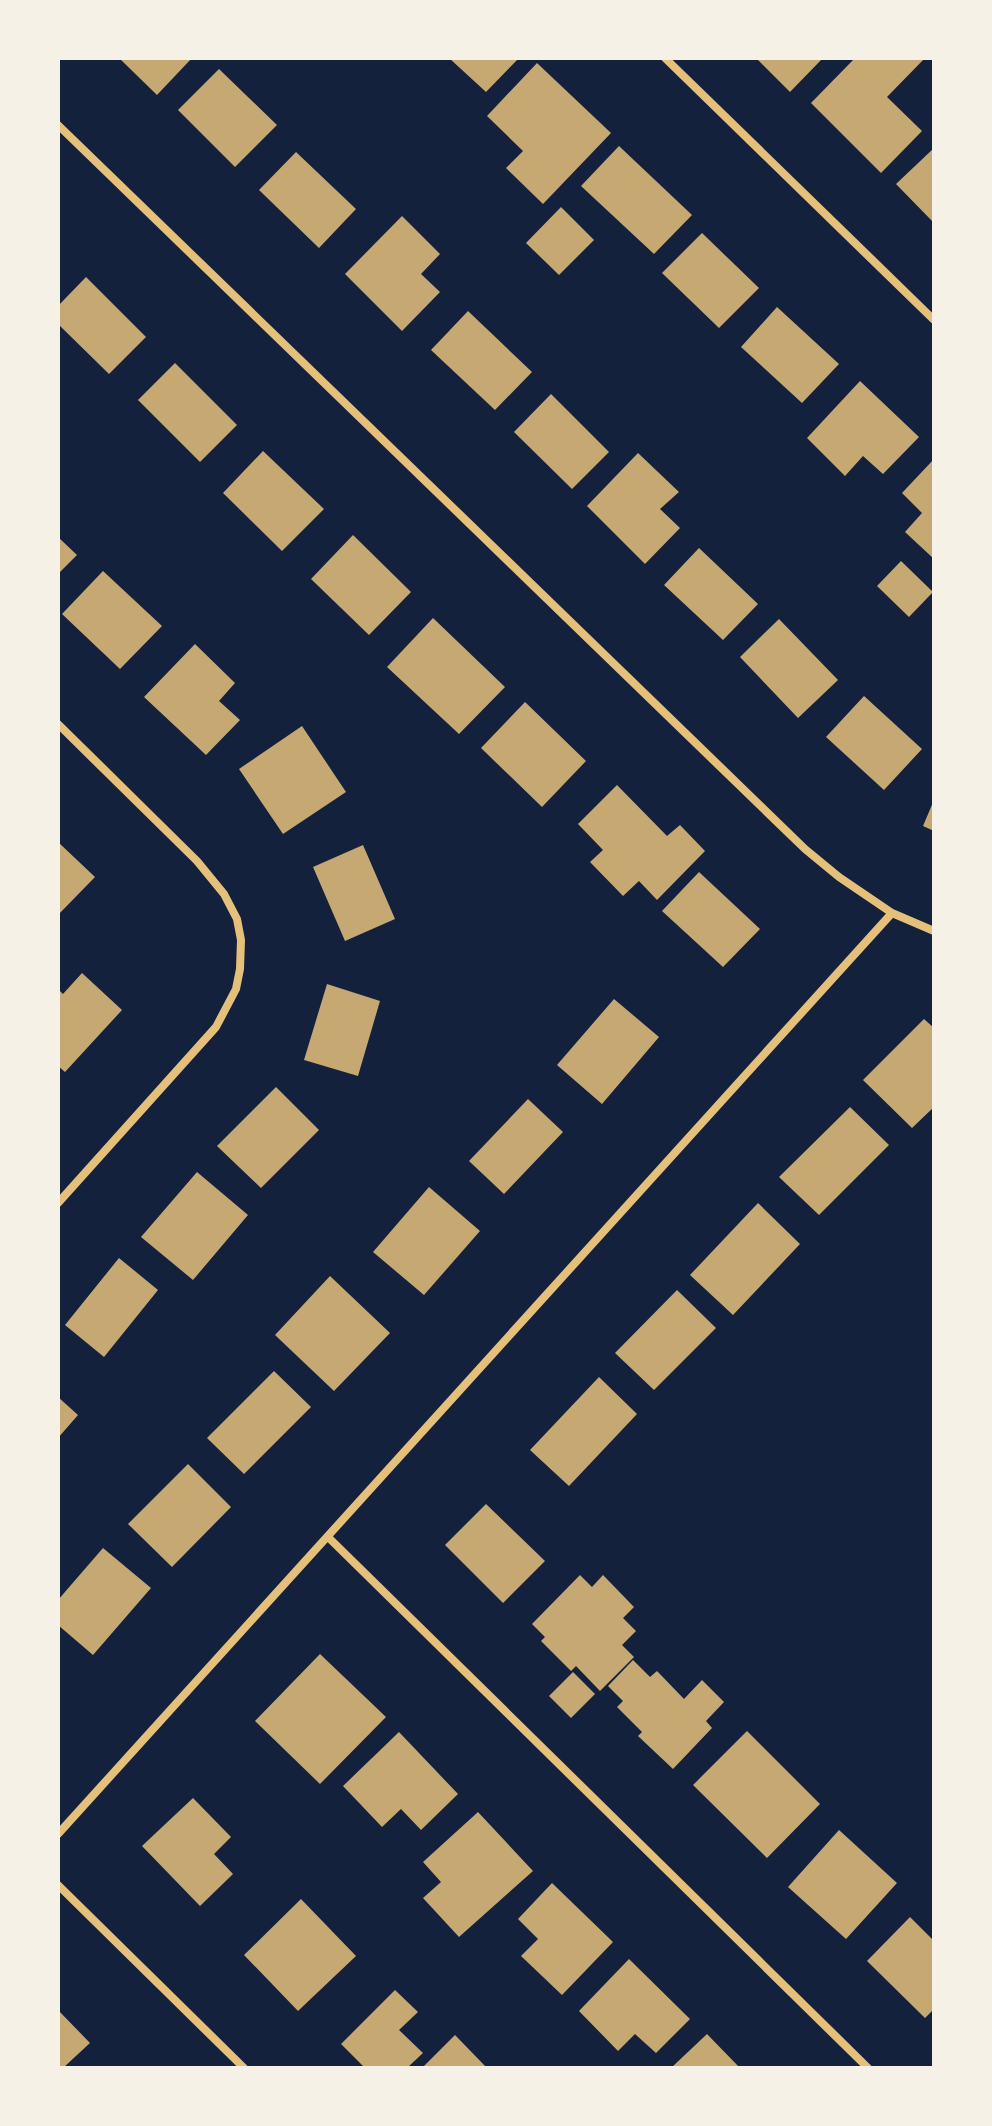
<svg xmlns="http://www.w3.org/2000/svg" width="992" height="2126" font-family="Poppins,sans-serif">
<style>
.building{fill:#c6a872}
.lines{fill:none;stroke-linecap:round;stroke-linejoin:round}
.minor{stroke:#e5c07b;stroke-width:8}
</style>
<rect width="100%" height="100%" fill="#14213d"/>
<path class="building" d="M119,58H192L157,95Z
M449,58H519L486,92Z
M756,58H823L790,92Z
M855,58H925L887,97L922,131L881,173L811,103Z
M537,63L611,133L543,204L506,168L523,151L487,116Z
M219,69L277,125L235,167L178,110Z
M619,146L692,215L654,254L581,186Z
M934,148V223L896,184Z
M296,152L356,209L319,248L259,190Z
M561,207L594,240L559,275L526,243Z
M402,216L440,254L421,274L440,292L402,331L345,274Z
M702,233L759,288L719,328L662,273Z
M86,277L146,337L109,374L58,324V306Z
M777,307L839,364L802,403L741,347Z
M468,311L532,372L495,410L431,350Z
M175,363L237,425L200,462L138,400Z
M860,381L919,437L883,474L863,456L845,476L807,438Z
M551,394L609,452L572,489L514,432Z
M263,451L324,509L282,551L223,493Z
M638,453L679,492L660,509L680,528L645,564L587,506Z
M934,459V559L905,532L922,513L902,493Z
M353,535L411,592L369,635L311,579Z
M58,537L77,555L58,574Z
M699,548L758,604L723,640L664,585Z
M901,561L933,592L909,617L877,586Z
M103,571L162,626L120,669L62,614Z
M433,618L505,687L459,734L387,667Z
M779,619L838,680L798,718L740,657Z
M195,644L235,683L219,701L240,720L206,755L144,697Z
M864,696L922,749L884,790L826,737Z
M525,702L586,761L542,807L481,748Z
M302,726L346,792L283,834L239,769Z
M617,785L667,836L680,825L705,851L657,900L639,881L623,896L590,862L603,850L578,824Z
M934,800V831L923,826Z
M58,842L95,877L58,915Z
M363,845L395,919L345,941L313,867Z
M699,872L760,929L723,967L662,911Z
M82,973L122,1010L65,1072L58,1066V989L63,994Z
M327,984L380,1001L358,1076L304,1060Z
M614,999L659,1037L602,1104L557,1065Z
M924,1019L934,1028V1107L912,1128L863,1080Z
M276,1087L319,1130L261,1188L217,1146Z
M528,1099L563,1132L504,1194L469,1161Z
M850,1107L889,1145L819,1215L779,1177Z
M197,1172L248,1215L193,1280L141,1237Z
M429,1187L480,1231L424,1295L373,1252Z
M758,1203L800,1244L733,1315L690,1275Z
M119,1258L158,1290L104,1357L65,1325Z
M330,1276L390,1333L334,1391L275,1335Z
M677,1290L716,1328L654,1390L615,1353Z
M274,1371L311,1407L244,1474L207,1438Z
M599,1377L637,1414L569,1486L530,1450Z
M58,1397L78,1415L58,1438Z
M188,1464L231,1507L172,1567L128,1524Z
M486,1504L545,1561L503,1603L445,1545Z
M103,1548L151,1588L93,1655L58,1625V1600Z
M580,1575L592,1587L603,1575L634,1607L623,1618L636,1631L622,1645L634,1657L600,1691L576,1666L571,1671L541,1641L545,1637L532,1624Z
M320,1654L386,1717L320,1784L255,1721Z
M633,1660L650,1677L657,1671L684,1699L702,1680L724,1702L706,1721L712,1728L673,1769L638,1736L642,1732L617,1707L623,1701L608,1686Z
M573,1672L595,1694L571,1718L549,1696Z
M747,1731L820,1804L767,1858L693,1785Z
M399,1732L458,1794L421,1830L401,1809L382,1827L343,1786Z
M193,1798L231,1837L214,1854L233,1874L200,1906L142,1846Z
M478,1812L533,1871L459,1937L423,1898L441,1882L423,1862Z
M839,1830L897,1883L846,1939L788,1887Z
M552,1883L613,1942L562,1995L521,1956L538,1939L518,1919Z
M301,1899L356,1956L298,2011L244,1955Z
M910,1917L934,1941V2009L925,2018L867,1961Z
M629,1959L690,2019L656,2053L635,2034L618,2051L579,2011Z
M395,1990L418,2012L399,2030L423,2053L407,2068H365L341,2044Z
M58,2010L90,2043L63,2068H58Z
M707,2034L740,2068H671Z
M455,2035L487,2068H422Z"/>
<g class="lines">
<path class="minor" d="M665,58L934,320
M58,125L805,849L839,877L892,913L934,931
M58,724L197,861L224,894L237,919L241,940L240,969L236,989L216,1027L58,1203
M328,1537L868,2068
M58,1834L892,913
M58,1885L244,2068"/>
</g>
<rect width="992" height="2126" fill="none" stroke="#f6f1e7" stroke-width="120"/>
</svg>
